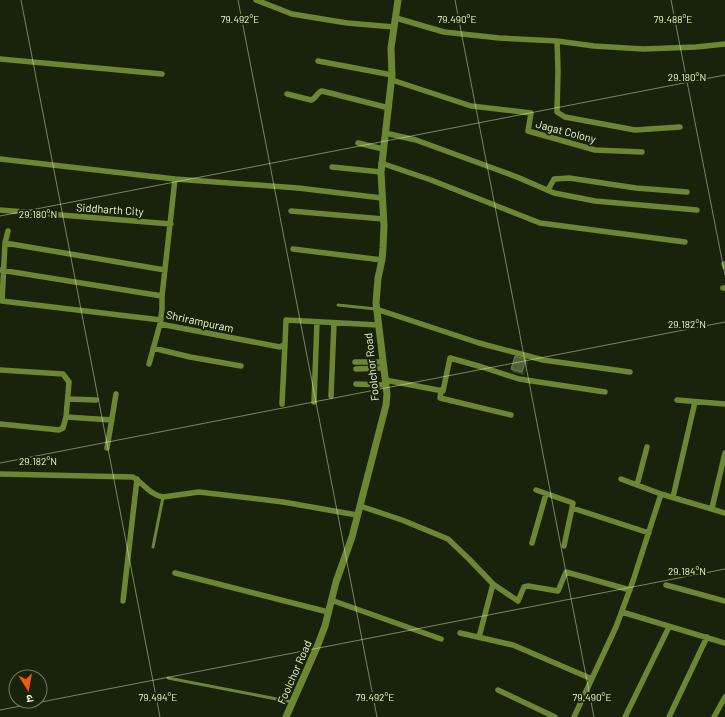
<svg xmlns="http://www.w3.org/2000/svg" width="725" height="717" font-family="Barlow,'Noto Sans Devanagari',sans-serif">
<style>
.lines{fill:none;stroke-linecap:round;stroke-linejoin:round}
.service{stroke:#6d8634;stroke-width:3}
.minor{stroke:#6d8634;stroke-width:5.5}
.tertiary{stroke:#6d8634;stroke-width:7}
.wall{fill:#3d5324}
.shaded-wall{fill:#273813}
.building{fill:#506536;stroke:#697e4e}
.ticks{fill:none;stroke:#edffce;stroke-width:1;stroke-opacity:0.45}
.labels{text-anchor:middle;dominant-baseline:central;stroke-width:4;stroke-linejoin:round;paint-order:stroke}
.street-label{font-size:11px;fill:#edffce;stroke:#19230c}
.ticks-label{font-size:10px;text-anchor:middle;fill:#edffce;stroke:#19230c;stroke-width:4;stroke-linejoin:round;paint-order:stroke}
</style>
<rect width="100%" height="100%" fill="#19230c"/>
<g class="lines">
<path class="service" d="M338,305L376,309
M153,547L163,497
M168,678L292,702"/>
<path class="minor" d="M256,0L292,14L347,23L394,27
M396,18L444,32L499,38L557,41L594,46L643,49L696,47L725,44
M557,41L558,70L557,112L565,117L635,130L680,127
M0,59L162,74
M318,61L392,75
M392,80L471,106L531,113L528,131L595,150L642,152
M287,94L311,100C316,99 317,92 322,91L389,108
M385,133L416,140L517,177L554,193L595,201L697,210
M358,143L383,149
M0,159L175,179L298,188L382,198
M381,163L431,180L540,223L685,242
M332,167L381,172
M548,190L554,179L569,178L636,188L687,192
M0,210L171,224
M291,211L383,219
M8,231L5,243L2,301L161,320
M5,243L165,270
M293,249L382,260
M724,264L725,267
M0,270L162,296V309L160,324L280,347L285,344L286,320L378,325
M723,288H725
M162,296L175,179
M376,309L479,343L543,360L630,372
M153,348L190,357L241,366
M355,362H383
M149,364L160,324
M356,369L384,368
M0,370L63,374L69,382L66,417L63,428L59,430L0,424
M385,380L443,391L450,358L482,367L519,379L605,392
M356,384L386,385
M441,390L440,398L511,415
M331,396L334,323
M68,399L96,400
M677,400L725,404
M314,402L317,322
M282,404L285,344
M66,417L112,420
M107,448L116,394
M0,474L133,477C143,483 150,495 163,497L199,492L283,502L357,515
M621,479L661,494L725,513
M637,485L647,447
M536,490L573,503L572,508L649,533
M673,497L695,402
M360,506L402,520L448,539L469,559L493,584L518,601L524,587L528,586L558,591L566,572L630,590
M712,508L725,453
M532,543L546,494
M564,546L572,508
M175,573L328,612
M666,585L725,601
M331,600L441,639
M123,601L137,479
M622,612L725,643
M460,633L513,645L592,679
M479,637L493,584
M498,690L555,717
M574,717L616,627L633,581L661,494
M625,717L669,627
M669,717L707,637
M714,717L725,697"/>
<path class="tertiary" d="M286,717L317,647L325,626L336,582L352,537L386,405L387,394L376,303L378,278L382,260L383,248L384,225L381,172L392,75L391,48L398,0"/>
</g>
<path class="wall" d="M526,359L528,362L524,375L513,372L511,369Z"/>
<path class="shaded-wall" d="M526,359L528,362L524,375L522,372Z"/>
<path class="building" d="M515,356L526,359L522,372L511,369Z"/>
<path class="ticks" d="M21,0L160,717M238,0L377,717M455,0L594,717M671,0L725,275M0,216L725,75M0,463L725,322M0,710L725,569"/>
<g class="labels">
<g class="street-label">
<text transform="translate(566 131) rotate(15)">Jagat Colony</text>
<text transform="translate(110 209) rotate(4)">Siddharth City</text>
<text transform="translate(200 321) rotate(12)">Shrirampuram</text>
<text transform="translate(371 367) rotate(-96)">Foolchor Road</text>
<text transform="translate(294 672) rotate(-66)">Foolchor Road</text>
</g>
</g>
<g class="ticks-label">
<text x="240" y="23">79.492°E</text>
<text x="457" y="23">79.490°E</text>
<text x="673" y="23">79.488°E</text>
<text x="687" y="81">29.180°N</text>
<text x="38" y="218">29.180°N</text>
<text x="687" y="328">29.182°N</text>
<text x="38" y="465">29.182°N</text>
<text x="687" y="575">29.184°N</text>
<text x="158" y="701">79.494°E</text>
<text x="375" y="701">79.492°E</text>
<text x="592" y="701">79.490°E</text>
</g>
<g transform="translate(28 689) rotate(169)"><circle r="19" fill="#19230c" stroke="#6e7b5a"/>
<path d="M0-3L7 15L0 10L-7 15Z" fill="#f95a00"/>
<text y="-6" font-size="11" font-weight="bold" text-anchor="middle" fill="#edffce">उ</text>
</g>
</svg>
